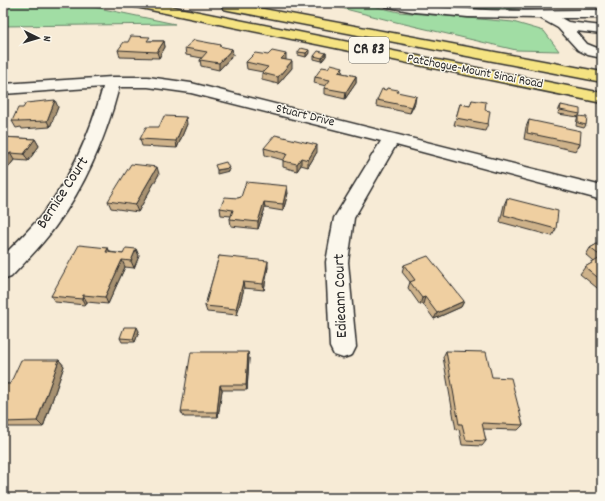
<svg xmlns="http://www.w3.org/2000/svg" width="605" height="501" font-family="Dekko,sans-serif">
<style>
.green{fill:#a1dda4;stroke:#668468}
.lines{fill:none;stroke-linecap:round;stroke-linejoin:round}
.minor-casing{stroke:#2b2b2b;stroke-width:3}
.highway-casing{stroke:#2b2b2b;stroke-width:3}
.minor{fill:#fbf7ec;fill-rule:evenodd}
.highway{fill:#f5e382;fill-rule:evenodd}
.wall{fill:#ceb28a;stroke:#2b2b2b}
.shaded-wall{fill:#a79171;stroke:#2b2b2b}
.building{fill:#efcfa1;stroke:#2b2b2b}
.labels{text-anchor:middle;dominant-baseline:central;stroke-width:3;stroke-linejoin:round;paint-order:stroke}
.far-street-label{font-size:13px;fill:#2b2b2b;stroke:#fbf7ec}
.shield{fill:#fbf7ec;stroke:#696865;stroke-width:1}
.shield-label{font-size:15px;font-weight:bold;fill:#2b2b2b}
.street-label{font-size:16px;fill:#2b2b2b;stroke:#fbf7ec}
</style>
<rect width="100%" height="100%" fill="#f7ebd6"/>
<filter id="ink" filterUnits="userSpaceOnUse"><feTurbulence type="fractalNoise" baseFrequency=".025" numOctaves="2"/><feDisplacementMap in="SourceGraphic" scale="8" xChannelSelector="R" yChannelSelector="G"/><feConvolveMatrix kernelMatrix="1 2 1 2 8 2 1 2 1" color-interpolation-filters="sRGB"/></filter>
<g filter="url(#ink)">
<path class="green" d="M3,3H75L175,24L3,26Z
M322,3H360L399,12L513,22L544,31L559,51L516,50L396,22Z
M429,3H542L537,6L493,10Z"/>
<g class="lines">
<g class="minor-casing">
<path id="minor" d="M383,3C411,3 439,8 468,9C513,12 557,10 602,10V18H561L568,22L602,26V34L576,31L587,44L602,50V58L588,55L578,50L558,28L540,18L468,17L415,12L389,7L385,6Z
M112,77H148L191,83L602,186V200L396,145L354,218L348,262L356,347L352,355L343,358L334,355L330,347L326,262L334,218L381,141L191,93L148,87H119C106,137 86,185 55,227C42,245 26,261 11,277L3,280V256C16,243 29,230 41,216C71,178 90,134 103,87L3,94V84Z"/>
</g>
<g class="highway-casing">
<path id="highway" d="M130,3H154L602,93V103L136,7L132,6Z
M224,3H232L602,72V82L228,10L224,9L222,6Z"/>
</g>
<use href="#minor" class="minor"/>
<use href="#highway" class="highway"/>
</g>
<path class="wall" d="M150,41H164L165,47L159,58L120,57L118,50Z
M221,47L232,49L233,55L219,70L201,66L200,60L202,58L186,55L185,48Z
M298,52L309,53L306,57L298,55Z
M326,53V56L322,61L314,59V56Z
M286,60L292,68L278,84L262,80V73L263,72L247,69L246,62Z
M342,73L356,76V83L345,99L324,94V88L326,86L314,83L315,77Z
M398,93L415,103L410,113L376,106L377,100Z
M472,100L485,110L488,124L485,131L454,125L460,104L470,106Z
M561,105L580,114L579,116L586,125L584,128L576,126L577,119L578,117L558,114L559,109Z
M58,107L50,127L22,129L21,127L16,128L12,121Z
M529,120L580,144L576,151L524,139L526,127Z
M187,124L177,148L142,146L140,139L159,127Z
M3,137L35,139L39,146L28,161L14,160L3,174Z
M264,148L317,152L308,167L301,165L297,171L283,167V160L265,155Z
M159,174L138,212L111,208L108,201Z
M288,193L283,211L265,208L258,229L231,226L230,219L231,216L221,215L220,208L238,198Z
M507,198L556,229L552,236L500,222L504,205Z
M602,238V292L580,274L585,267L594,262L586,255L590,248L599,243Z
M108,248L110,252L123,254L136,249L139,256L134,268L125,267L108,304L87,302L85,305L55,302L51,296Z
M219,256L268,267L264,290L244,288L237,315L207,312L205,306Z
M404,265L464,301L461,307L434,319L423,304L420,305L408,288L410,282L402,272Z
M139,331L135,342H122L120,338Z
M446,351L492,377L523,425L518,430L483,429L486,441L482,446L462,445L459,429L456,430L443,357Z
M249,358L247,390H222L218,417H184L181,412Z
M59,360L64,366L43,427H3V384H10Z"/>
<path class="shaded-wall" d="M164,41L165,47L159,58L157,52Z
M232,49L233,55L219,70V63Z
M309,50V53L306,57V53Z
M326,53V56L322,61V58Z
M286,54V60L281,59Z
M292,61V68L278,84V77Z
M343,67L342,73L338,72Z
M356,76V83L345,99L346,92Z
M416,96L415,103L410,113L412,107Z
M55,100L58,107L50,127L47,121Z
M186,117L187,124L177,148L176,141Z
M35,139L39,146L28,161L24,154Z
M317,145V152L308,167V160Z
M10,153L14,160L3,174V162Z
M301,158V165L297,171V164Z
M157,167L159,174L138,212L135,205Z
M229,168V171L217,174V170Z
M287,186L288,193L283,211V204Z
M264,202L265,208L258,229V222Z
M108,248L111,255L106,252Z
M136,249L139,256L134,268L131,261Z
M122,260L125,267L108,304L105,297Z
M268,261V267L264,290L263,284Z
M243,282L244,288L237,315L236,309Z
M83,295L87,302L85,305L82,299Z
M425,297L423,304L420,305L422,298Z
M464,301L461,307L434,319L437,313Z
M137,327L139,331L135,342L133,339Z
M248,352L249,358L247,390L246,385Z
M59,360L64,366L43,427L37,421Z
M220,385L222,390L218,417L217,412Z"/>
<path class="building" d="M131,36L150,37L147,41H164L157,52L118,50L124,42H128Z
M194,40L221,45L219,46L232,49L219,63L200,60L207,52L185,48Z
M301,48L309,50L306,53L298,52Z
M272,51L286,54L281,59L292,61L278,77L262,73L268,67L246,62L255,53L268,55Z
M318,51L326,53L322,58L314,56Z
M331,64L343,67L338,72L356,76L346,92L324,88L330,80L315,77L322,67L328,68Z
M387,88L398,90L397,92L416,96L412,107L377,100L382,89L386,90Z
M55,100L47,121L18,122L19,121H12L18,108H23L26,103Z
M472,100L486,102L485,110L490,111L488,124L456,118L460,104L470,106Z
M561,105L580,109V114L560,110Z
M164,116L186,117L176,141L140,139L146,127H159Z
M578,116L587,117L586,125L578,123Z
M529,120L581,131L580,144L527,133Z
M275,135L317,145L308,160L301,158L297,164L283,161L287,154L264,148Z
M3,137L35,139L24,154L10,153L3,162Z
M226,162L229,168L217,170L215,165Z
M131,164L157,167L135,205L108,201Z
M246,182L287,186L283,204L264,202L258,222L230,219L233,210L220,208L225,197L238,198L241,197Z
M507,198L558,211L556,229L504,215Z
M602,241V257L590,248Z
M79,245L108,248L106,252L123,254L126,248L136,249L131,261L122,260L105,297L83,295L82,299L51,296Z
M219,256L268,261L263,284L243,282L236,309L205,306Z
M428,256L464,301L437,313L425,297L422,298L410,282L415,280L404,265Z
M602,257V281L585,267Z
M124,327H137L133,339L120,338Z
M446,351L486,352L492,377L511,378L523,425L482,423L486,441L466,440L462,424H459Z
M191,352H248L246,385H220L217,412H181Z
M21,360H59L37,421L3,422V384H10Z"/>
</g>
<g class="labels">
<g class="far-street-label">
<text transform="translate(475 72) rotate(11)">Patchogue-Mount Sinai Road</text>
<text transform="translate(305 116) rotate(14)">Stuart Drive</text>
</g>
<rect class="shield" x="349" y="37" width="40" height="26" rx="3"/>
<g class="shield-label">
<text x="369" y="50">CR 83</text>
</g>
<g class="street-label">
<text transform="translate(63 193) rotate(-57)">Bernice Court</text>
<text transform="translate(341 296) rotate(-92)">Edieann Court</text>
</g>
</g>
<rect width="605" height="501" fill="none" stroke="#fbf7ec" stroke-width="16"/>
<rect x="8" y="8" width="589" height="485" fill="none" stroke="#2b2b2b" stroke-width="1.5" filter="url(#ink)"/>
<g transform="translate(38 38) rotate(95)" stroke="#fbf7ec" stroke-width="3" paint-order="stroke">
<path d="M0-3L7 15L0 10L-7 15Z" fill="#2b2b2b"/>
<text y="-6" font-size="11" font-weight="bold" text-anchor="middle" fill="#2b2b2b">N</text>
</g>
</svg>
